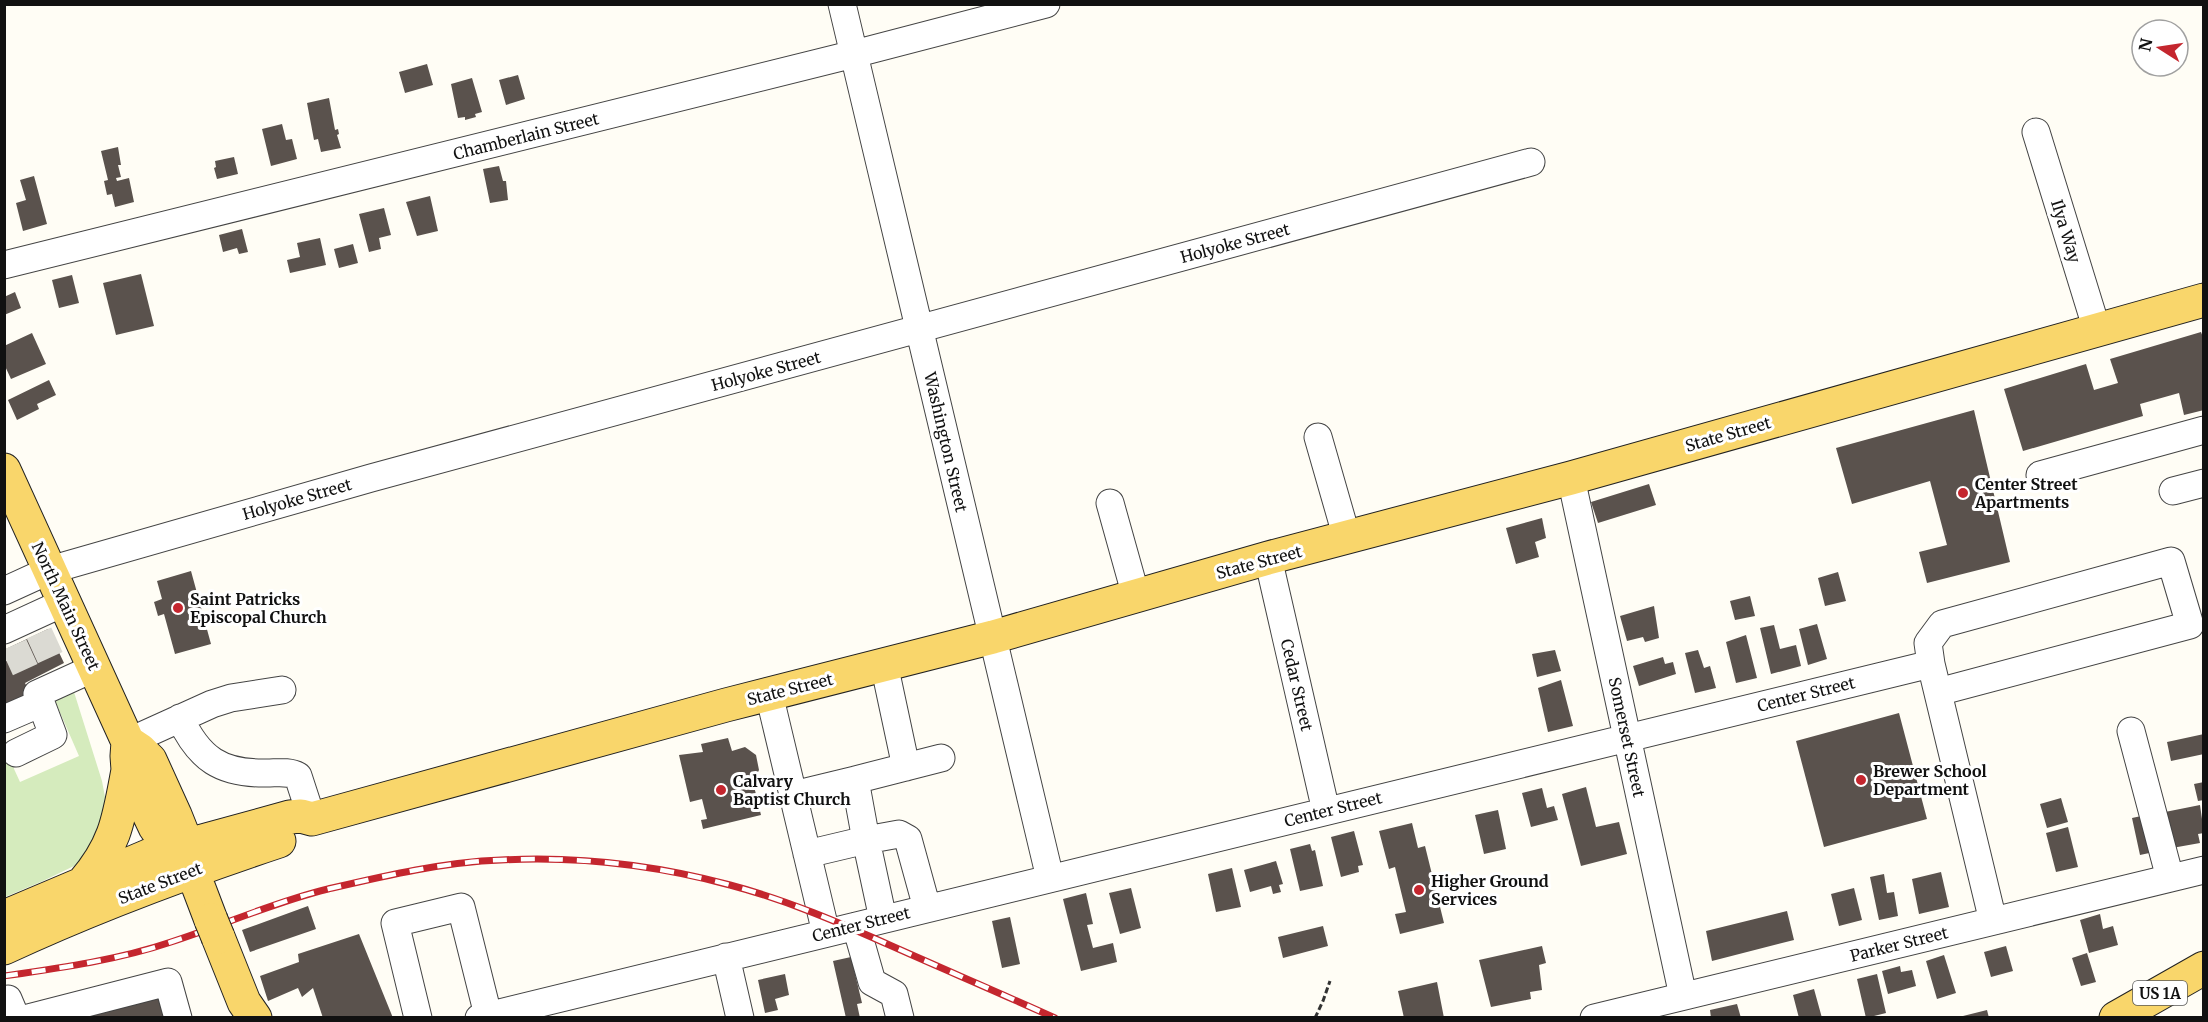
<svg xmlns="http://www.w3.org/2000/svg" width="2208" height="1022" font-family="Merriweather,serif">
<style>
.green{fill:#d5ebbd}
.building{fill:#5a524d}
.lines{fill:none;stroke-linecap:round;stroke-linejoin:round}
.minor-tunnel{stroke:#dbdad3;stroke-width:27;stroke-dasharray:27 14;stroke-linecap:butt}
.minor-casing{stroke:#444;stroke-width:29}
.major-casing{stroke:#222;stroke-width:35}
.path{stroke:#333;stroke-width:3;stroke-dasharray:6 3;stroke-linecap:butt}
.minor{stroke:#fff;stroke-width:27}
.major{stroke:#f9d66b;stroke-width:33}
.rail-casing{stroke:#c4262e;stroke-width:7}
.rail{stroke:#fff;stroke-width:4.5;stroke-dasharray:14;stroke-linecap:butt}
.major-bridge-casing{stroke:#222;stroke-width:35;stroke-linecap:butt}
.major-bridge{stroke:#f9d66b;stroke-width:33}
.poi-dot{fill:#c4262e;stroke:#fff;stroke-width:2}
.labels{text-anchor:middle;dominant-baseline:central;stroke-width:6;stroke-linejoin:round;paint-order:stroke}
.shield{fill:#fff;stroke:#585858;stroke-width:1.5}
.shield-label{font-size:15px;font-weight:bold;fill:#111}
.street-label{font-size:16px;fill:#111;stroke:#fff}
.poi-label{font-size:16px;font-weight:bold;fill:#111;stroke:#fff;text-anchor:start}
</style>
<rect width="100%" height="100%" fill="#fffdf5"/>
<path class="green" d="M74,692L102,781L105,797L103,823L83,859L74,866L43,881L5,897L4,747L20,782L79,756L55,701Z"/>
<path class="building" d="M427,64L433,85L405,93L399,72Z
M518,75L525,99L506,105L499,80Z
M472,78L482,112L475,114L476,117L465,120V117L458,118L451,84Z
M329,98L335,130L338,129L339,134L337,135L341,148L321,152L318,139L314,140L307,103Z
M282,124L286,140L292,139L297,159L271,166L262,129Z
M118,147L121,165H118L121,177L116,178L117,181L129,178L134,202L115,207L112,194L107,195L104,181L108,180L101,151Z
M234,157L238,174L217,179L214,168L216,167L215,161Z
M499,166L503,181H506L508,200L490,203L483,169Z
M34,176L47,224L23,231L16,203L26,200L20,180Z
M430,196L438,231L417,236L406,202Z
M384,208L391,235L379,238L381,249L369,252L359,214Z
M242,229L248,252L239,254L237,248L223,252L219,235Z
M320,238L326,265L290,273L287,260L300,257L297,243Z
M353,244L358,263L339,268L334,249Z
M141,274L154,326L116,335L103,283Z
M72,275L79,303L59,308L52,280Z
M15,292L21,308L4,315V297Z
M2201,332L2204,340V410L2184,415L2179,393L2140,404L2143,416L2023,451L2004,389L2086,364L2094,390L2118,383L2110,359Z
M32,333L46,364L11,379L4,364V346Z
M49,380L56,395L37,404L39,409L17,420L8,400Z
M1974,410L2010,562L1927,583L1919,552L1947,545L1930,481L1852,504L1836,448Z
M1649,484L1656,505L1598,523L1591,502Z
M1542,518L1546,538L1535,542L1539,557L1516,564L1506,528Z
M191,571L211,644L175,654L164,614L158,616L154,602L162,599L157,581Z
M1838,572L1846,601L1825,606L1818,578Z
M1750,596L1755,616L1735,620L1730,601Z
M1654,606L1659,638L1645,642L1643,637L1627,641L1620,616Z
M1817,624L1827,659L1808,665L1799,629Z
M1774,625L1780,649L1796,645L1801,666L1771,674L1760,628Z
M48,629L64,663L25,683L31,695L4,707V662L11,659L6,649Z
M1746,635L1757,678L1736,683L1726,642Z
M1555,650L1561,671L1537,677L1532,654Z
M1698,650L1704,668L1710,666L1716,688L1695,693L1685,653Z
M1663,657L1665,664L1673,662L1676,674L1639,686L1633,666Z
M1561,680L1573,726L1548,732L1538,688Z
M1899,713L1927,819L1824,847L1796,741Z
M2204,734V754L2171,761L2167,742Z
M728,738L732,751L745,747L756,755L759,770L753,782L761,815L703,829L701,820L707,819L702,799L690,802L679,755L703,752L701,744Z
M2204,782V800L2198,801L2194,784Z
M1586,787L1596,827L1619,822L1627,854L1581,866L1562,794Z
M1542,788L1547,808L1554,806L1558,820L1531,827L1522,793Z
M2061,798L2068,822L2047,828L2040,804Z
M2200,805L2204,833L2198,834L2200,843L2172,848L2165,812Z
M1498,810L1506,849L1484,854L1475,815Z
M2146,815L2154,852L2140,855L2132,818Z
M1412,823L1418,848L1425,846L1444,923L1400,934L1395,914L1406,912L1395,867L1389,869L1379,831Z
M2068,827L2078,867L2056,872L2046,833Z
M1354,831L1363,865L1358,866L1359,872L1341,877L1331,837Z
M1310,844L1312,851L1315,850L1323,886L1300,891L1290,849Z
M1276,861L1283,884L1279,885L1281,892L1273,894L1271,886L1250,892L1244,870Z
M1232,868L1241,907L1216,912L1208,874Z
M1941,872L1949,907L1919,914L1912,879Z
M1884,874L1887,893L1894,892L1898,916L1879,920L1870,877Z
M1131,888L1141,928L1120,934L1109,893Z
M1854,888L1862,920L1839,926L1831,894Z
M1086,893L1093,924L1087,925L1093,948L1113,943L1117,962L1081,971L1063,899Z
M308,906L316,929L250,952L242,930Z
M1787,911L1794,940L1712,961L1706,931Z
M2100,914L2103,929L2113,926L2118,945L2089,953L2080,920Z
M1010,917L1020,964L1002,968L992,921Z
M1323,926L1328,946L1283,958L1278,937Z
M359,934L393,1018H323L313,988L302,997L298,988L268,1001L260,976L299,962L298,954Z
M1542,946L1546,963L1539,965L1542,990L1530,992L1531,999L1491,1007L1479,960Z
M2006,946L2013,971L1991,977L1984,952Z
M2087,953L2096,982L2081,986L2072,958Z
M1944,955L1956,993L1937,999L1926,961Z
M851,957L862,1003L857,1004L860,1018H846L833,961Z
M1900,966L1901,972L1912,970L1916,986L1888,994L1882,971Z
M785,974L789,995L775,999L778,1010L765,1013L758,980Z
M1877,974L1886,1013L1866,1018L1857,979Z
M1437,982L1444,1018H1404L1398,991Z
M1814,989L1822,1018H1799L1793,995Z
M158,996L164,1018H83Z
M1737,1004L1741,1018H1711L1710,1010Z
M1987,1010L1989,1018H1960L1959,1017Z"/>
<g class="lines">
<path class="minor-tunnel" d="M39,633L55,668
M14,645L30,680"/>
<g class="minor-casing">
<path id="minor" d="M842,4L1050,878
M2036,132L2097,330
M4,265L854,54L1046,4
M1318,437L1347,538
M2040,475L2204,430
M1571,478L1683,996
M2173,491L2204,483
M1110,503L1136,596
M1268,558L1326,811
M4,591L50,570L371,478L1531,162
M4,630L65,602
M884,664L906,767
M1938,692L2190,625L2171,561L1942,624L1928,643L1931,664L1993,921
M769,694L826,933
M180,718C199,759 221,774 267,773C277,773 289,771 298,776L312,819
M4,719L41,703L37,694L94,668
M2131,731L2170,878
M128,742L212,704L231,698L282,690
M16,753L53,735L41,703
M855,780L941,758
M793,795L855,780L866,840L807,854
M883,919L866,840L899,834L908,839L927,908
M856,926L872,982L894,994L900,1018
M726,957L740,1018
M8,999L16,1018
M28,1018L168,982L178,1018
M418,1018L395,923L461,907L488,1015
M479,1018L1931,664
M1594,1018L2204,870"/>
</g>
<g class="major-casing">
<path id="major" d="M4,470L128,742L127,756L128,770L155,827L170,849L192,870
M128,742L140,750L150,760L175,815L187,845L192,870L211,920
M83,883C116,845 119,818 128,770
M4,917L148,856L290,817L301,816L312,819L726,705L993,637L1268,558L1571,478L2204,300
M218,937L244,1002L255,1018
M4,948C94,906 186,872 279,841
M2116,1018L2204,968"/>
</g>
<path class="path" d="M1315,1018L1323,1001L1330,981"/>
<use href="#minor" class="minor"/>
<use href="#major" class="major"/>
<g class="rail-casing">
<path id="rail" d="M4,976C60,968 118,960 171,942C224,925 274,902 328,889C384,876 443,862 501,860C578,856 655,865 730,885C787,900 840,923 894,947C948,971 1002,994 1055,1018"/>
</g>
<use href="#rail" class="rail"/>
<g class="major-bridge-casing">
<path id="major-bridge" d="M211,920L218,937"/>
</g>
<use href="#major-bridge" class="major-bridge"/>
</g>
<g class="poi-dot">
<circle cx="1963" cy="493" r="6"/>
<circle cx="178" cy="608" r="6"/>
<circle cx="1861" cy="780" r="6"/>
<circle cx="721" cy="790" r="6"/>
<circle cx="1419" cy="890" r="6"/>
</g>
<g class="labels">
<rect class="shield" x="2133" y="981" width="54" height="24" rx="4.5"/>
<g class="shield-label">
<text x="2160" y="993">US 1A</text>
</g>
<g class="street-label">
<text transform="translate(526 136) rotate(-14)">Chamberlain Street</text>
<text transform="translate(2066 231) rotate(73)">Ilya Way</text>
<text transform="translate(1235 243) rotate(-15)">Holyoke Street</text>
<text transform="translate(766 371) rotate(-15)">Holyoke Street</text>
<text transform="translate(1728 434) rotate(-16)">State Street</text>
<text transform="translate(946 442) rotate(77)">Washington Street</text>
<text transform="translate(297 499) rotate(-16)">Holyoke Street</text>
<text transform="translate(1259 562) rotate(-15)">State Street</text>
<text transform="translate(66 606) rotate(65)">North Main Street</text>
<text transform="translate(1297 685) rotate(77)">Cedar Street</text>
<text transform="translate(790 689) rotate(-14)">State Street</text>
<text transform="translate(1806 694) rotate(-14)">Center Street</text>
<text transform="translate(1627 737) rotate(78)">Somerset Street</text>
<text transform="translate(1333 809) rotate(-14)">Center Street</text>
<text transform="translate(160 883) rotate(-21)">State Street</text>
<text transform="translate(861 924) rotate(-14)">Center Street</text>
<text transform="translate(1899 944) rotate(-14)">Parker Street</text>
</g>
<g class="poi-label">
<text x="1975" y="484">Center Street<tspan x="1975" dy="18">Apartments</tspan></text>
<text x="190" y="599">Saint Patricks<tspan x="190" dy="18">Episcopal Church</tspan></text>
<text x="1873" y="771">Brewer School<tspan x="1873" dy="18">Department</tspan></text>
<text x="733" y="781">Calvary<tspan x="733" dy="18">Baptist Church</tspan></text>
<text x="1431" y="881">Higher Ground<tspan x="1431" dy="18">Services</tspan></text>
</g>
</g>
<rect width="2208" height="1022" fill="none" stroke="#111111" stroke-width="12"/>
<g transform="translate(2160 48) rotate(282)"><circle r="28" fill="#ffffff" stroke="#a0a0a0" stroke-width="1.5"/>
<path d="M0-4.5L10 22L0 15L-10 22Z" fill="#c4262e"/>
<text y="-9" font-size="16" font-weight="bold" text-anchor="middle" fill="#111111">N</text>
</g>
</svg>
